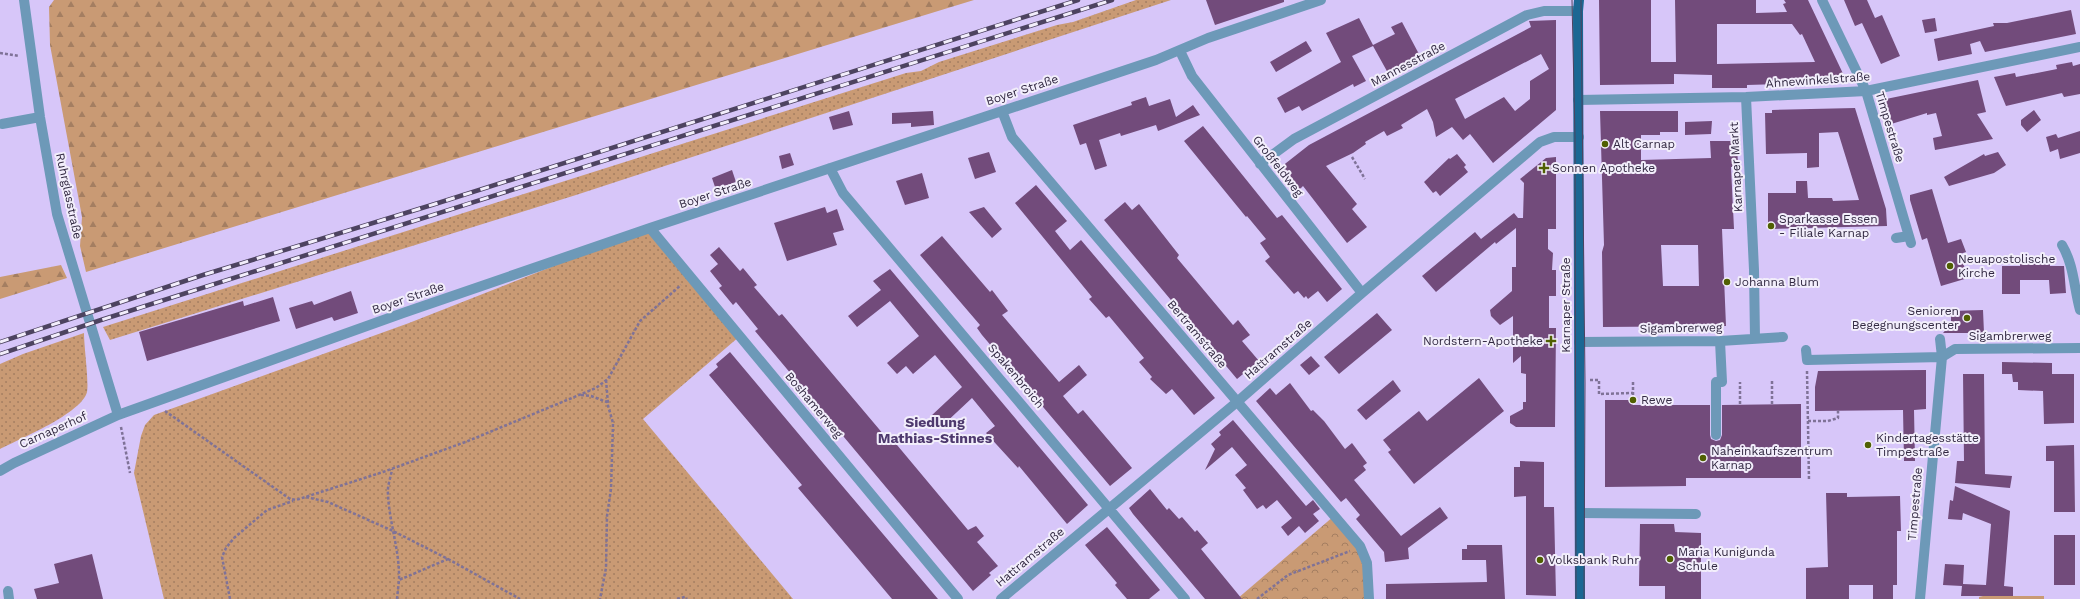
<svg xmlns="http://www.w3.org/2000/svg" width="2080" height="599" font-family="'Work Sans',sans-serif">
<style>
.grass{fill:url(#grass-dots)}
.forest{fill:url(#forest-firs)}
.park{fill:url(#park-crowns)}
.garden{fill:#c99a74}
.building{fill:#724b7b;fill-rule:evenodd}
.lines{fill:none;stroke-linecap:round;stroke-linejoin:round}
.path{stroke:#7f7297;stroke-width:2.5;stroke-dasharray:3 2;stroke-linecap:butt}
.minor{stroke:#6d99b8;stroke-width:10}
.major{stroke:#1b6793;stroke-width:10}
.tram{stroke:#4d4360;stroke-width:1}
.rail-casing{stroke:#4d4360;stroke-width:4.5}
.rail{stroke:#f2eefb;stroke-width:3;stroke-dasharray:9;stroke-linecap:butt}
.poi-dot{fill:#506002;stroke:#f2eefb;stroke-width:1.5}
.labels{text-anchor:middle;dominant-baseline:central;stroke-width:4;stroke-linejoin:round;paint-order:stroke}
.street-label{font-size:12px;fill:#322942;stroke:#f2eefb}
.poi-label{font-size:12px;fill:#322942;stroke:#f2eefb;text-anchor:start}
.quarter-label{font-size:14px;font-weight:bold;fill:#4e396e;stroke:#f2eefb}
</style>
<defs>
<pattern id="grass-dots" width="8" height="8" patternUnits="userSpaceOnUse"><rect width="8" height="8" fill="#c99a74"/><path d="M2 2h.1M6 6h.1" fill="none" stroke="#a47e61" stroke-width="1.8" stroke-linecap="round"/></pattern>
<pattern id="forest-firs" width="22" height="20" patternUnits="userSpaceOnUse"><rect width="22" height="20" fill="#c99a74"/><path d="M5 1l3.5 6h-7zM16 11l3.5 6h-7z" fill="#a47e61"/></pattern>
<pattern id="park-crowns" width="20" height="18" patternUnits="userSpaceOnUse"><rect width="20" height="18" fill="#c99a74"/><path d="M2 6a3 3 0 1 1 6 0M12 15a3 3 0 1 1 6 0" fill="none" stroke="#a47e61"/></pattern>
</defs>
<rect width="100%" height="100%" fill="#d7c6f9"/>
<path class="grass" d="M1136,0H1171L576,195L110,340L103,327L906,73L921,71L939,62L1057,25L1073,22Z
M650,228L740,336L643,419L793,599H164L134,473L141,436L145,425L154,415L409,323Z
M84,333C84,347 89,381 87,392C82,413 20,439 0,449V364L23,354Z"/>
<path class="forest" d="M54,0H974L86,272L80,246L82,217L50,45L49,7Z
M61,265L67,278L0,299V277Z"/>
<path class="park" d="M1334,516L1360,546L1369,599H1237Z"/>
<path class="garden" d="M1983,596H2044V599H1979V597Z"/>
<path class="building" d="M1206,0H1284V2L1215,25Z
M1599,0H1651V62H1676L1675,0H1756V13L1787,12L1783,4L1786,3L1784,0H1808L1847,82L1747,85V88H1712V75L1674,74V84L1600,85ZM1717,24H1792L1800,35L1802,34L1815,62L1717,64Z
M1844,0H1867L1875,18L1882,15L1900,56L1881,64L1862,23L1855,26Z
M2071,10L2076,34L1985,52L1980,41L1970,44L1972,54L1938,61L1934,39L1994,26L1993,23H2007Z
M1359,18L1373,45L1395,34L1391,27L1402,22L1420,56L1388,73L1373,46L1352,56L1366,81L1354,87L1353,84L1302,111L1299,106L1285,113L1277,98L1341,62L1326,33Z
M1935,18L1937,31L1925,33L1922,20Z
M1556,20V110L1493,163L1470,134L1463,140L1452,127L1436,137L1433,122L1427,109L1401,125L1403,128L1387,136L1384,131L1365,142L1366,144L1353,153L1326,166L1357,204L1352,209L1367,227L1347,243L1303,186L1299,190L1281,167L1309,145L1531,27L1529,21ZM1541,54L1549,69L1530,81V99L1515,111L1504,97L1465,119L1455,99Z
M1306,41L1312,51L1276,72L1270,62Z
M2072,62L2073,66L2080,64V94L2064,97L2062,93L2006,106L1994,77L2015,73L2016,77L2057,69L2056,65Z
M1978,80L1986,112L1977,114L1993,139L1935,150L1933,138L1942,136L1936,113L1927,115V113L1888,125L1882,105L1886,99Z
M1146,97L1149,106L1170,99L1176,117L1193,105L1200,115L1158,131L1156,125L1121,136L1120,133L1099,140L1107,166L1095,170L1086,143L1080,145L1073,125L1132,105L1131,102Z
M1855,108L1886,209L1887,226L1768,229V193H1796V181H1807L1808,198H1832L1833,201L1859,200L1838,132L1819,133V167L1807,168V153L1766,154L1765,113H1772V110Z
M2034,110L2041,120L2027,132L2021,125V120Z
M849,111L853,125L833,130L829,117Z
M933,111L934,125L911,127V123L892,124V113Z
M1600,111H1678V132H1660V135H1641V160L1711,158L1710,141H1737L1738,167H1731L1734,229H1722L1726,326L1603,327L1602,252L1604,245ZM1661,245H1698L1699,286H1663Z
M1712,121L1711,134L1685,135V122Z
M1203,126L1277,218L1282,215L1342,289L1327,302L1318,291L1308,299L1306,296L1304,298L1298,291L1294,294L1265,261L1270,257L1260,243L1266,239L1247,216L1246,217L1184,141Z
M2080,131V153L2060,159L2058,149L2050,152L2046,137L2056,134L2058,138Z
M989,152L996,172L975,179L968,158Z
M1998,152L2006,165L1994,173L1949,186L1944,177L1984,154L1985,156Z
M790,153L794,165L782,169L779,156Z
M1457,154L1466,165L1464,167L1468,172L1440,196L1436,191L1433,193L1424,182L1449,158L1450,159Z
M1556,157V229H1548V249L1553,253L1552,270H1556V296H1549V328H1556L1555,427H1516L1510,423V416L1523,409V402H1526V374L1521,373V356L1513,363V316L1500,325L1491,316L1490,310L1512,291V267H1516V228L1496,244L1495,242L1436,292L1422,276L1475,232L1481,239L1514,213L1518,218H1523L1524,183L1520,179L1546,158Z
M732,170L736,182L716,190L712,178Z
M922,173L929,198L905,205L896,181Z
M1036,185L1067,221L1055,231L1070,250L1081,240L1215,398L1194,415L1172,389L1166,394L1150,379L1152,377L1139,362L1144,358L1109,316L1106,318L1089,299L1092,297L1015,203Z
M1932,189L1948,243L1961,239L1966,252L1960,254L1968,278L1941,286L1927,238L1922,240L1910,200V195Z
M1125,202L1132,210L1139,204L1179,255L1177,258L1233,325L1238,320L1250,335L1242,341L1259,361L1237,379L1104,220Z
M825,207L827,213L837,209L844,230L833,233L837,245L787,261L774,223Z
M984,207L1002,229L992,238L969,212Z
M942,236L990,292L992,290L1008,311L1002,315L1059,382L1079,365L1087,375L1063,396L1078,414L1083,410L1132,468L1110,486L982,335L977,328L980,325L920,255Z
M719,247L740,271L743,268L757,285L754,287L779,316L782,314L884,435L887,433L968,530L976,526L984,536L977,542L998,566L989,573L991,575L973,591L755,331L758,329L736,302L733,305L719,288L722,286L710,271L718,264L710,255Z
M2020,263H2050V266H2064L2066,293L2050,294L2049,280H2020V294H2002V266H2020Z
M890,269L1088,505L1067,524L1019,466L1018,468L986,433L995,426L972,398L941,427L931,416L962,387L935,355L913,374L906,366L897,374L887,363L919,336L890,301L857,327L848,316L881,290L873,281Z
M351,291L358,313L334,321L332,317L296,329L289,308L312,301L314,305Z
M273,297L280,321L147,361L139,332L243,301L244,306Z
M1983,310L1984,333H1943L1951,324V311Z
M1377,313L1392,330L1339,374L1324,357Z
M730,352L828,469L938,599H892L860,561L798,488L802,485L709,375L718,367L716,364Z
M1311,356L1320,366L1309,375L1300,365Z
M2002,362L2052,363V374H2074V423L2044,424L2043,391L2018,390V382H2013L2012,374H2002Z
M1926,370V409L1914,410L1915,461H1904L1903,410L1815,411V387L1818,371Z
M1963,374H1984L1985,474L2012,476L2010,488L1955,483L1957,461H1964Z
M1479,378L1504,411L1414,484L1388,452L1391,450L1383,440L1419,411L1427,421Z
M1393,380L1401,391L1366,420L1357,410Z
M1290,383L1311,411L1313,410L1324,421L1345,449L1352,443L1367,463L1363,466L1366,470L1354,480L1401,536L1440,507L1448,518L1408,548L1409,559L1385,562L1384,552L1356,519L1360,515L1346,498L1341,502L1256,401L1270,388L1276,395Z
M1605,400H1633V405H1710V435L1711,439L1716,441L1720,440L1722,435V405L1801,404V478H1686V486L1605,487Z
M1233,420L1306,506L1313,500L1320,509L1313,514L1319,521L1305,533L1299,526L1288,536L1281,527L1292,518L1277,500L1266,509L1263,505L1257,509L1243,490L1246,488L1235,475L1247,465L1232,447L1205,470L1215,449L1211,444L1221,435L1219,432Z
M2074,445L2075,512H2054V461H2046V446Z
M1520,461L1544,462V507H1554L1556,596L1526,595V496L1514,497V467H1520Z
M1955,486L2010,511L2004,586L2013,587V596H1961L1962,586L1943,585L1945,564L1964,565L1963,584L1986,585L1991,524L1963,513L1962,520L1948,519L1950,500L1953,501Z
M1150,489L1167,510L1169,508L1179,519L1182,517L1195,532L1197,530L1208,543L1201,549L1242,599H1205L1133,514L1129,508Z
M1826,493H1847V497L1900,496L1901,531H1897V585H1893V599H1873V585H1849V599H1806V568L1828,567Z
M1640,524H1674L1675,532L1701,533V599H1665V586H1639Z
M1107,527L1160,590L1149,599H1127L1115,585L1117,583L1085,545Z
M2054,535H2075V585H2054Z
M1467,545H1502L1505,599H1386V584L1487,582L1486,560H1462V549H1467Z
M92,554L103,599H37L34,589L59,583L54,564Z"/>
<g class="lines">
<path class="path" d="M0,53L19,56
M1352,157L1365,179
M1807,371L1809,480
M606,380L608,404
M1590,380H1599V394L1633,393
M581,395L591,396L607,402L613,423L611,489L607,516L606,568L600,599
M1633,400V382
M1740,404V382
M1772,404V381
M165,411L290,499L296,500L383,472L468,441L596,388L608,379L640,321L681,285
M1808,421H1828L1838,418V410
M121,427L130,473
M306,497L328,502L393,531L448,559L399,580C400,551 389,522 388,494C387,486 391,477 392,469
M448,559L520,599
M230,599L222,557L226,548L234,538L267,510L293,501
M397,599L399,580
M677,599L685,597L687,599
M1257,599L1288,575L1350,551"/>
<path class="minor" d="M24,0L40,117L57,214L118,415
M1822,0L1866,91L1911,243
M1180,51L1192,76L1362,293
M1746,97L1754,270L1755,339
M1578,100L1746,97L1866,91L2080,47
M1002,111L1012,137L1360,546L1367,563L1369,599
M2,124L40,117
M1260,164L1294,139L1527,15L1544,11H1578
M830,168L843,193L1185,599
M650,228L958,599
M1896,238L1909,236
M2062,245C2074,265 2074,288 2080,310
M1720,341L1722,382
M1579,342L1720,341L1783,337
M1806,350L1807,360L1942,357
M1942,357L1955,349L2080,348
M1716,382V435
M0,471L14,463L118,415L403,313L650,228L1156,60L1208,38L1321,0
M1580,513L1696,514
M8,591L9,599
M1001,599L1237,402L1362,293L1540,142L1554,137H1579
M1920,599L1942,357L1940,339"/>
<path class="major" d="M1579,0L1578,11L1580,599"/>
<path class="tram" d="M1572,0L1575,137L1576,599
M1581,0L1585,383L1584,599"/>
<g class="rail-casing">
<path id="rail" d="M0,342L203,275L435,204L1078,0
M0,354L101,320L1112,0"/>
</g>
<use href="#rail" class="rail"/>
</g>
<g class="poi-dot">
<circle cx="1605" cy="144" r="4"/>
<path d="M1542 162h4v4h4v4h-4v4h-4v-4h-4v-4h4z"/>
<circle cx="1771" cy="226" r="4"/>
<circle cx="1950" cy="266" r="4"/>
<circle cx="1727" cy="282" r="4"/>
<circle cx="1967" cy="318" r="4"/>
<path d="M1549 335h4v4h4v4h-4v4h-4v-4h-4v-4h4z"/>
<circle cx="1633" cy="400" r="4"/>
<circle cx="1868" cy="445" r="4"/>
<circle cx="1703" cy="458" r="4"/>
<circle cx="1670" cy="559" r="4"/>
<circle cx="1540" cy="560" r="4"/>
</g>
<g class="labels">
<g class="street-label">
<text transform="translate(1408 64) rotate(-28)">Mannesstraße</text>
<text transform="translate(1818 80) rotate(-4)">Ahnewinkelstraße</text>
<text transform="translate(1022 90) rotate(-18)">Boyer Straße</text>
<text transform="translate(1890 127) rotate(73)">Timpestraße</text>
<text transform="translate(1278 166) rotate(52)">Großfeldweg</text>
<text transform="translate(1736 167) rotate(-93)">Karnaper Markt</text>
<text transform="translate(715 193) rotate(-18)">Boyer Straße</text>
<text transform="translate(69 196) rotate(78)">Ruhrglasstraße</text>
<text transform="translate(408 298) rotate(-19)">Boyer Straße</text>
<text transform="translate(1566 305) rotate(-90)">Karnaper Straße</text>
<text transform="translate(1681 328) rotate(-1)">Sigambrerweg</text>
<text transform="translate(1197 334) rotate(50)">Bertramstraße</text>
<text x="2010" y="336">Sigambrerweg</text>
<text transform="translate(1278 349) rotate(-41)">Hattramstraße</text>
<text transform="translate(1016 376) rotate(50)">Spakenbroich</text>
<text transform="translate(814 405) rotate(50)">Boshamerweg</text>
<text transform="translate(53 430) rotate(-24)">Carnaperhof</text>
<text transform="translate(1915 504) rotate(-85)">Timpestraße</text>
<text transform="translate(1030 557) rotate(-40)">Hattramstraße</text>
</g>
<g class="poi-label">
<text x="1613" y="144">Alt Carnap</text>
<text x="1552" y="168">Sonnen Apotheke</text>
<text x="1779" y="219">Sparkasse Essen<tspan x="1779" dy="14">- Filiale Karnap</tspan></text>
<text x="1958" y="259">Neuapostolische<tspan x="1958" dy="14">Kirche</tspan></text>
<text x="1735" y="282">Johanna Blum</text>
<text x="1959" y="311" text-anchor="end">Senioren<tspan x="1959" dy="14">Begegnungscenter</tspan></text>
<text x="1543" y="341" text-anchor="end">Nordstern-Apotheke</text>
<text x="1641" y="400">Rewe</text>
<text x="1876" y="438">Kindertagesstätte<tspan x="1876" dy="14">Timpestraße</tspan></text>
<text x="1711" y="451">Naheinkaufszentrum<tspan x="1711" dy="14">Karnap</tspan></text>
<text x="1678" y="552">Maria Kunigunda<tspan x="1678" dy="14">Schule</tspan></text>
<text x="1548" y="560">Volksbank Ruhr</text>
</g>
<g class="quarter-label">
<text x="935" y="422">Siedlung<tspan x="935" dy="16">Mathias-Stinnes</tspan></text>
</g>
</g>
</svg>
